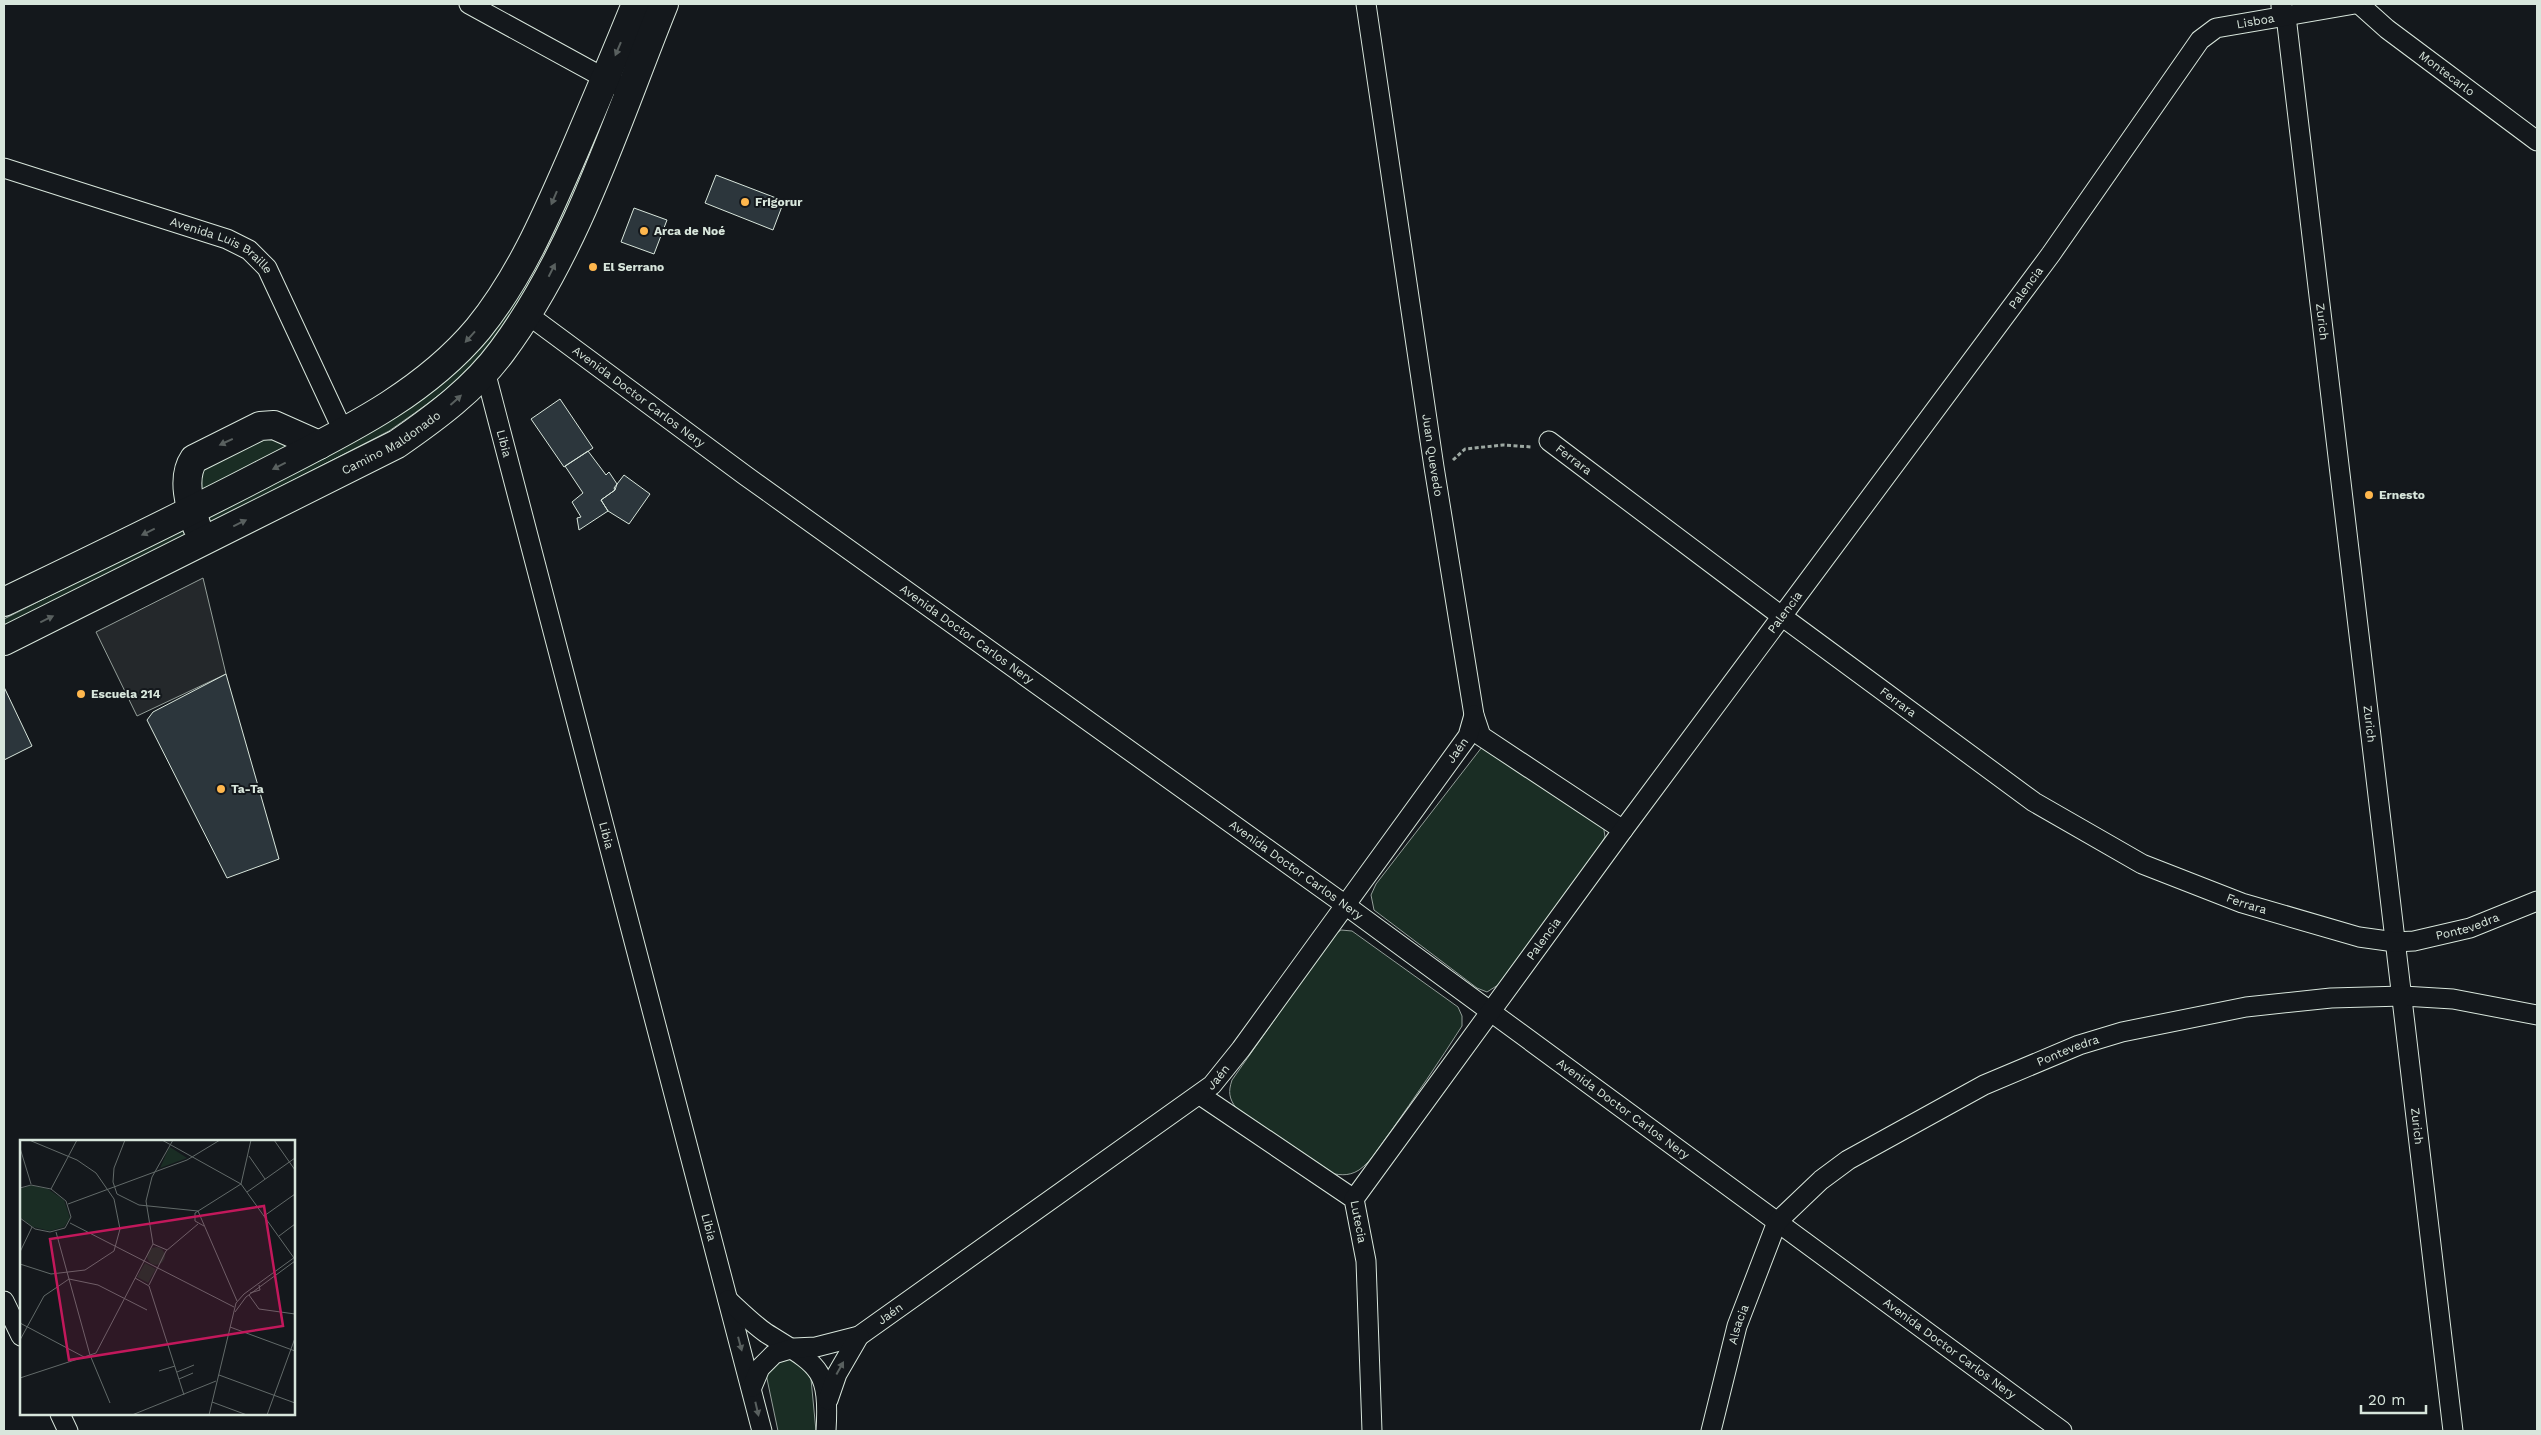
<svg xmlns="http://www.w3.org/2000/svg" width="2541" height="1435" font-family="'Work Sans',sans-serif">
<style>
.green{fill:#1a2d24;stroke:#939e99}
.parking{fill:#24282b;stroke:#939e99}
.building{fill:#2c363c;stroke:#d8e6dc}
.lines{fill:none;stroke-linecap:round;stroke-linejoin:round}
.minor-casing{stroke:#d8e6dc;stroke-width:21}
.primary-casing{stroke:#d8e6dc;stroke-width:30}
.path{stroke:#9da8a2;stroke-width:3;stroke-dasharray:4 2.5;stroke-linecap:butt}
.minor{stroke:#14181c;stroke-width:19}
.primary{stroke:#14181c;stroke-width:28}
.oneway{fill:#59605f}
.poi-dot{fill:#ffb74d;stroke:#14181c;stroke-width:2}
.labels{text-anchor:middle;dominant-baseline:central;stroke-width:4;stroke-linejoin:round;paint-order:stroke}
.street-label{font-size:12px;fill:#d8e6dc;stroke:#14181c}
.poi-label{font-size:12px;font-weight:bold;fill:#d8e6dc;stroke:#14181c;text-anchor:start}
.inset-road{fill:none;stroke:#626a69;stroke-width:1}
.view{fill:#c2185b;fill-opacity:0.15;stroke:#c2185b;stroke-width:2.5}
.inset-edge{fill:none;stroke:#d8e6dc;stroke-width:2.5}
</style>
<rect width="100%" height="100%" fill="#14181c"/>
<path class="green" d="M593,133L600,136C567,211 538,288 485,351C459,383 422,408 389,431L206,525L203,518C289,474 380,436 453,373Z
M272,437L287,444V448L202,492L198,475L202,468L258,438Z
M182,529L186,533L184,536L4,627V619Z
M1482,747L1603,823L1605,837L1600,847L1498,985L1487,992L1477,988L1374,910L1371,895L1376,884Z
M1341,930L1352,931L1458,1007L1462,1016V1026C1439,1062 1415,1097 1391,1131C1381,1144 1372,1161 1359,1170C1348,1177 1338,1175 1326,1172L1236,1108C1229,1098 1228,1092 1232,1080L1334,935Z
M783,1355L803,1363L811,1379L816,1431H778L766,1374Z"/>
<path class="parking" d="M203,578L226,674L137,716L96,632Z"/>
<path class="building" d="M716,175L784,201L773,230L705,203Z
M634,208L667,220L654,254L621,242Z
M560,399L593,448L564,467L531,419Z
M588,451L606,475L609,472L617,484L615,490L601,500L608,511L579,530L577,518L581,517L572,502L583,493L565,466Z
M624,475L650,494L629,524L608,511L601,500L615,490L614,488Z
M226,674L279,859L227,878L147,720L153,712Z
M4,687L32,746L4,760Z"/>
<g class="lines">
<g class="minor-casing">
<g id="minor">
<path d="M469,4L628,91"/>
<path id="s1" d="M1366,4L1434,467L1474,715L1481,736L1623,830"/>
<path id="s2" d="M2359,4L2387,29L2537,141"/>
<path id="s3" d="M2281,6L2286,16L2453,1431"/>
<path id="s4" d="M4,168L227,239L249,250L267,268L344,433"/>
<path id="s5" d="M527,314L746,476L1344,904L2062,1431"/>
<path id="s6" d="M485,371L762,1431"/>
<path id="s7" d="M1549,441L1780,615L2034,802L2142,864L2242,903L2359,937L2395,942L2414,941L2470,928L2537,901"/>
<path id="s8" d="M1200,1095L1354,1199L1366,1261L1372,1431"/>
<path id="s9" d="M1354,1199L1623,830L2051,254L2200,40L2216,28L2355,4"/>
<path d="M728,1300C740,1311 753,1324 766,1333C817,1365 830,1366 826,1431"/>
<path d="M4,1301L21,1336"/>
<path id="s10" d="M752,1387L760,1368L774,1354L794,1348L816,1347L859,1336L1212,1085L1241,1049L1468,736L1474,715"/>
<path d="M828,1400L837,1374L859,1336"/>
<path d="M60,1414L68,1431"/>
<path id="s11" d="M1711,1431L1737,1326L1777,1222L1821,1180L1848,1160L1984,1085L2079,1045L2122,1032L2246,1007L2331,998L2403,996L2453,999L2537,1015"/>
</g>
</g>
<g class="primary-casing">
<g id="primary">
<path d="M197,527C190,507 181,478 194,459L260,426L274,425L319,445"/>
<path d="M4,602C91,560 177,519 263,474C340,434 421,397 478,329C521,276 547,214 574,152C595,103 616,53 636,4"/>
<path id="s12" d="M4,641L397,444C436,417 474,389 502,351C577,250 617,120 664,4"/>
</g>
</g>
<path class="path" d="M1453,460L1465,449L1503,445L1532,447"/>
<use href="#minor" class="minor"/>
<use href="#primary" class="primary"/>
</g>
<defs><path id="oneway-solid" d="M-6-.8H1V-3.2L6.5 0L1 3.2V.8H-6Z" transform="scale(1.25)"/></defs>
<g class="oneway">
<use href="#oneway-solid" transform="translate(618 49) rotate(113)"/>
<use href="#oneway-solid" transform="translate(554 198) rotate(113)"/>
<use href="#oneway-solid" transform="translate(552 270) rotate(-63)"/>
<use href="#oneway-solid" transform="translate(470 337) rotate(132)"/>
<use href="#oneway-solid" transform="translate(456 400) rotate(-42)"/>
<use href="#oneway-solid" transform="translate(226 442) rotate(155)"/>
<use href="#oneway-solid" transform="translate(279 466) rotate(153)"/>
<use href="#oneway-solid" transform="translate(240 523) rotate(-26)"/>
<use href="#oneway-solid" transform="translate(148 532) rotate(154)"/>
<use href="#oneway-solid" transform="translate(47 619) rotate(-26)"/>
<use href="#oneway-solid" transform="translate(740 1344) rotate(75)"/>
<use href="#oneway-solid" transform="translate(840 1368) rotate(-61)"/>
<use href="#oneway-solid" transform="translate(757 1409) rotate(77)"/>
</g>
<g class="poi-dot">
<circle cx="745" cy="202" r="5"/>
<circle cx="644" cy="231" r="5"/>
<circle cx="593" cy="267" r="5"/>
<circle cx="2369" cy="495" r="5"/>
<circle cx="81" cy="694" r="5"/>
<circle cx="221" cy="789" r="5"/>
</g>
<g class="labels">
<g class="street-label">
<text stroke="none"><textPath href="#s9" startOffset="1495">Lisboa</textPath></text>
<text stroke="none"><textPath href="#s2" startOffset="112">Montecarlo</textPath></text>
<text stroke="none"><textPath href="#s4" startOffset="232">Avenida Luis Braille</textPath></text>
<text stroke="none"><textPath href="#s9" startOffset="1132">Palencia</textPath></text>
<text stroke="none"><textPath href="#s3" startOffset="319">Zurich</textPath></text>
<text stroke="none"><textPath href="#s5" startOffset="139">Avenida Doctor Carlos Nery</textPath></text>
<text stroke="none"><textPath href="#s12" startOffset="435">Camino Maldonado</textPath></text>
<text stroke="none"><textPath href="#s6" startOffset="75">Libia</textPath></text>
<text stroke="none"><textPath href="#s1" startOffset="456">Juan Quevedo</textPath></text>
<text stroke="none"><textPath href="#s7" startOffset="31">Ferrara</textPath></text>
<text stroke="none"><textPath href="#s9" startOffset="728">Palencia</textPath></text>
<text stroke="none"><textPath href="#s5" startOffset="544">Avenida Doctor Carlos Nery</textPath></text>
<text stroke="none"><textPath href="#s7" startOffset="436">Ferrara</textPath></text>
<text stroke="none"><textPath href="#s3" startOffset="724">Zurich</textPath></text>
<text stroke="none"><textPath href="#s10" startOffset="976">Jaén</textPath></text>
<text stroke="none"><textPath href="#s6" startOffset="480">Libia</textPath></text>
<text stroke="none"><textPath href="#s5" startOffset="949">Avenida Doctor Carlos Nery</textPath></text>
<text stroke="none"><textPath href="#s7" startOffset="841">Ferrara</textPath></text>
<text stroke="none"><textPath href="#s7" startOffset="1069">Pontevedra</textPath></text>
<text stroke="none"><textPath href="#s9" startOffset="322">Palencia</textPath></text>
<text stroke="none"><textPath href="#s11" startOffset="560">Pontevedra</textPath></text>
<text stroke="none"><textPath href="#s10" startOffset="571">Jaén</textPath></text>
<text stroke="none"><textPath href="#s5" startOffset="1354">Avenida Doctor Carlos Nery</textPath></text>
<text stroke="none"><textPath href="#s3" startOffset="1129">Zurich</textPath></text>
<text stroke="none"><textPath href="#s8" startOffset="209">Lutecia</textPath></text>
<text stroke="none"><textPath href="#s6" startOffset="885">Libia</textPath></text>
<text stroke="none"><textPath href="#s10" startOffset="166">Jaén</textPath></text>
<text stroke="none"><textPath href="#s11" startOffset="110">Alsacia</textPath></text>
<text stroke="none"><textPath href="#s5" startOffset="1759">Avenida Doctor Carlos Nery</textPath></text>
</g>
<g class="poi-label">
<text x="755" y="202">Frigorur</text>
<text x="654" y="231">Arca de Noé</text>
<text x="603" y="267">El Serrano</text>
<text x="2379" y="495">Ernesto</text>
<text x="91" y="694">Escuela 214</text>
<text x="231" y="789">Ta-Ta</text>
</g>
</g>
<g transform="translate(20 1140)">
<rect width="275" height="275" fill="#14181c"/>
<path d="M150,7L167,18L140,28L149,8ZM11,45L28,49L44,60L50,78L44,87L30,91L13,87L0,77V49ZM127 116a9 9 0 1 1 18 0a9 9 0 1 1-18 0ZM125,123L136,129L128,143L117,137Z" fill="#1a2d24"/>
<path class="inset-road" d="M105,0L94,28L93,42L97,54L119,65L178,71M142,0L221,44L274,118M254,0L275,30M0,8L11,44M229,16L245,39M221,44L231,0M0,48L11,45L31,49L46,61L51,77L45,88L30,92L15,89L0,78M31,49L57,0M227,52L275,18M48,64L167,20L200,0M178,71L217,161M244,76L275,54M50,83L214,167M184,86L175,81V73L221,44M36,92L70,215L90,263M259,96L275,84M147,110L133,104L126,61L132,37L153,0M0,112L12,87M0,124L31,134L65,130L94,111L100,89L94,59L76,33L57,20L9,0M115,138L129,146L164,255M129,145L146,111L178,84M230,153L240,150L239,145M229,155L239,169L275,174M215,172L226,157L275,121M0,183L64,217M210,187L275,211M0,200L24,156L49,139L78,145L127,170M139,231L155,226M157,232L174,225M199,235L275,263M0,238L76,213L133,104M159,239L173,233M192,262L227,275M112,275L196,241M189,275L216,163L224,154L275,117M247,275L275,198"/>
<path class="view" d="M244,66L263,186L49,220L30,99Z"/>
<rect width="275" height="275" class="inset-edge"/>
</g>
<rect width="2541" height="1435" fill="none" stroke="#d8e6dc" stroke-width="10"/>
<path d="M2361 1405v8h65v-8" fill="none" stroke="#d8e6dc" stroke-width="2.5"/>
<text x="2368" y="1405" font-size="15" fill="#d8e6dc" stroke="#14181c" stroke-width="4" paint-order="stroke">20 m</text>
</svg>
